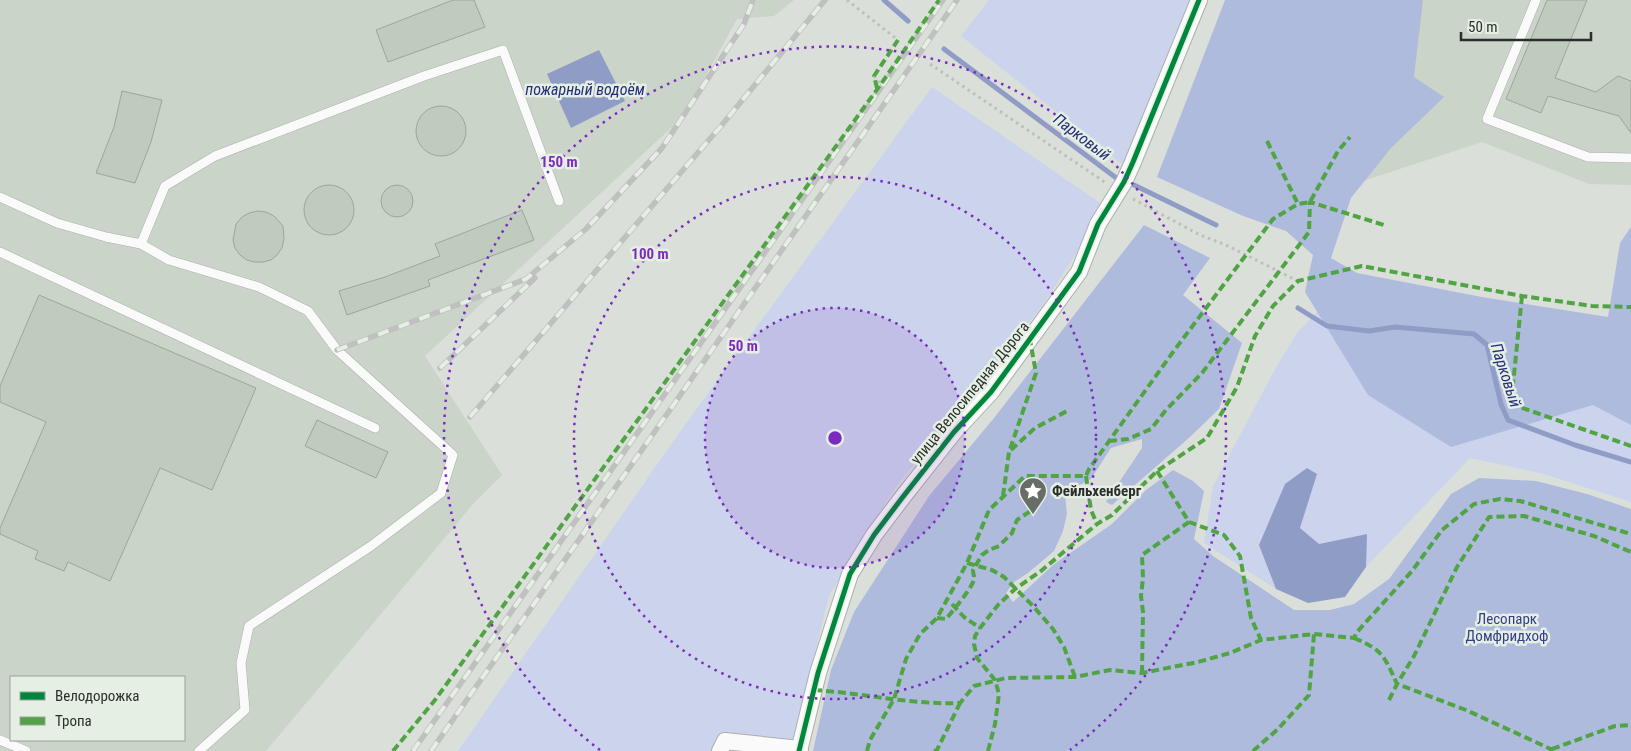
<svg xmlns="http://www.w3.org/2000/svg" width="1631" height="751" font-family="'Roboto Condensed',sans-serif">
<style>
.built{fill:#cad4c9;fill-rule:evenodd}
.green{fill:#cbd4ec}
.forest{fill:#afbbdd}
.water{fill:#8f9cc6}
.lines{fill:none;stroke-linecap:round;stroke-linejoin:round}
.stream{stroke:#8f9cc6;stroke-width:5}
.building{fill:#bfcbbd;stroke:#a0a49f}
.lane-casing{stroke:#acb0ac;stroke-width:10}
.street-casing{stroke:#acb0ac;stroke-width:18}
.path{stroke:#bcbfbc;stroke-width:3;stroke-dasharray:2.5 4;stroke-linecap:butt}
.lane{stroke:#f9faf9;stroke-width:9}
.street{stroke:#f9faf9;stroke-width:16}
.rail-casing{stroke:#bfc0bf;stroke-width:5.5}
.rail{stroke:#e6efe4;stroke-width:4;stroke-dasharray:11;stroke-linecap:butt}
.quiet{stroke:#51a443;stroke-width:4;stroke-dasharray:8 4;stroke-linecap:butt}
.cycleway-casing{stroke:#e6efe4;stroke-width:8}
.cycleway{stroke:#00873e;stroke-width:5}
.ring{fill:none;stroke:#7b2cbf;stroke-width:2.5;stroke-dasharray:2.5 5}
.labels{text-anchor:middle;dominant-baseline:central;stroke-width:5;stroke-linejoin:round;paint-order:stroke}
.street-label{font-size:15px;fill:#2b2f2b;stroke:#e6efe4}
.poi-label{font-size:15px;font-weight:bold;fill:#2b2f2b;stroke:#e6efe4;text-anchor:start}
.park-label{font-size:15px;fill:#323e8b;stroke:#e6efe4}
.water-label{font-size:16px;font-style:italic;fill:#252d7a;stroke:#e6efe4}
.centre{fill:#7b2cbf;stroke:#e6efe4;stroke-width:2.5}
.ring-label{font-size:15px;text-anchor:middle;font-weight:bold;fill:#7b2cbf;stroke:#e6efe4;stroke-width:5;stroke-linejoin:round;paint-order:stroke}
</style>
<rect width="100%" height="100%" fill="#dadfda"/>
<path class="built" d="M0,0H794L774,16L737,19L684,116L425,356L502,475L474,503L266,751H0ZM11,677H184V740H11Z
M1284,0H1631V185L1589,184L1482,142L1366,180L1233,122Z"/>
<path class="green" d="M989,0H1192L1128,169L961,36Z
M932,87L1106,207L1041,308L894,489L829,596L790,751H458L679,433Z
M1340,288L1631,367V502L1544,474L1470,458L1366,567V534L1319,544L1300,528L1317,474L1259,545L1276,589L1204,543L1213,486L1274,371L1297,333Z"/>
<path class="forest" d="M1225,0H1423L1414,77L1444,97L1391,148L1351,198L1331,258L1357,273L1482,297L1608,317L1620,243L1631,227V425L1593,405L1451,447L1368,395L1305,292L1313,255L1286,231L1243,216L1157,177Z
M1144,225L1210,258L1183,295L1242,343L1219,409L1190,437L1112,505L1106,502L1142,448V439L1111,448L1091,479L1070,490L1065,495L1067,514L1063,531L1054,551L1028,573L1014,582L1006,593L1013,602L1053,565L1112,524L1146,490L1173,470L1193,481L1204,491L1194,539L1213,556L1294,610H1330L1354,604L1389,579L1451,494L1479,478L1536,481L1587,494L1631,509V751H813L831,670L854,612L929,496L994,418Z"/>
<path class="water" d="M599,50L625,101L571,128L547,74Z
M1307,468L1317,474L1300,528L1319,544L1367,534L1366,567L1345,597L1308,603L1276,589L1259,545L1285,484Z"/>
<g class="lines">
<path class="stream" d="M884,0L908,21
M944,49L1119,180L1134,185L1216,225
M1298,308L1327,326L1369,331L1395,327L1474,334L1487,345L1501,404L1508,420L1575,445L1631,462"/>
</g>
<path class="building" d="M453,0H474L485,27L388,62L376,30Z
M1547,0H1587L1555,78L1596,92L1618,76L1631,81V133L1619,116L1548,96L1541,113L1506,99Z
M122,91L162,100L151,142L135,183L96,173L114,127Z
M416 131a25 25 0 1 1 50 0a25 25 0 1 1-50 0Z
M381 201a16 16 0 1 1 32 0a16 16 0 1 1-32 0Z
M304 210a25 25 0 1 1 50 0a25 25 0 1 1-50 0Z
M522,210L534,240L428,280L430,286L347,315L339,291L385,277L440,256L435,244Z
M258,211L266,212L274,216L283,226L284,239L282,248L277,255L271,260L263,262H254L247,260L240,255L235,248L233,240L236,224L242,217L249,213Z
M39,295L256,388L212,490L160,468L110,581L68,562L64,571L35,559L38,551L0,534V528L46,422L0,402V386Z
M317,420L388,452L376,478L305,446Z"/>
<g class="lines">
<g class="lane-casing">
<path id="lane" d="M1536,0L1487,119L1588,157L1631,158
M0,197L57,223L106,237L141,244L169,260L259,287L308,311L337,350L453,455L441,493L371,546L249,626L241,663L245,710L199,751
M141,244L165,186L215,156L424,76L503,50L559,201
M0,252L375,428
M0,740L26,751"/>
</g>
<g class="street-casing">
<path id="street" d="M720,751L725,741L800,749
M799,751L818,673L850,574L874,535L902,498L954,432L991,392L1079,272L1098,224L1124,182L1133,162L1199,0"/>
</g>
<path class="path" d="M847,0L898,40
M930,64L1106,183
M874,76L881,84
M1133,199L1200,235L1226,245L1298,281"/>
<use href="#lane" class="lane"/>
<use href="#street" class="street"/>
<g class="rail-casing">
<path id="rail" d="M337,350L526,279L586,229L662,148L744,24L753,0
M440,368L535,278
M470,417L721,126L825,0
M413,751L943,0
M431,751L957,0"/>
</g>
<use href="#rail" class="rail"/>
<path class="quiet" d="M877,88L874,76L898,40
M1267,141L1298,204
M1522,296L1511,404L1631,446
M1109,441L1128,439L1151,429L1166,410L1202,373L1309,232L1310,202L1384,225
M1011,450L1035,428L1067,411
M1157,471L1189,522L1224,535L1240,556L1251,618L1261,640
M1086,476L1091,510L1097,524
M1003,496L1009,452L1036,373L1030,340
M967,563L992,570L1004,577L1033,606L1053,629L1064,647L1075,677
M952,604L964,617L980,628
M937,618L946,619C951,613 975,585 974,578C974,575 973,573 973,570L982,555L989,550L999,546L1012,533L1017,520L1035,508
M1354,638C1383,650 1384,656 1397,684L1414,656L1457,567L1489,517L1524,516L1594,536L1631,552
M1142,673L1143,612L1141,596L1143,578L1142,555L1189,522
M814,690C863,693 911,705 960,703L974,686L1006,678L1075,677L1110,670L1142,673L1198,662L1230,653L1261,640L1314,634L1354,638L1357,632L1412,571L1442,530L1474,504L1500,499L1520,501L1631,534
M1389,700L1397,684L1466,710L1555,751
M1552,749L1615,726L1631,725
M393,751L435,700L881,84L939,0
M867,751L870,740L894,699L906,659L920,634L937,618L967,563L989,510L1025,476H1086L1089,469L1173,352L1273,219L1298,204L1310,202L1338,151L1350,137
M934,751L937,750L960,703
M988,751L995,724L999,694L995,680L977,658L974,644L975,636L980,628L998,605L1015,589L1041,571L1097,524L1112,515L1157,471L1207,438L1237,387L1255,336L1273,306L1298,281L1362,266L1522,296L1592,306L1631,307
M1253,751L1278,729L1309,695L1314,634"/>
<g class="cycleway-casing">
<path id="cycleway" d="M799,751L818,673L850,574L874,535L902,498L954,432L991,392L1079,272L1098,224L1124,182L1133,162L1199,0"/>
</g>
<use href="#cycleway" class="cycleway"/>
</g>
<circle cx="835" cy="438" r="130" fill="#7b2cbf" fill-opacity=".12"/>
<g class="ring">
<circle cx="835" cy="438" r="130"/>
<circle cx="835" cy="438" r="261"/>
<path d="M600 750A391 391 0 1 1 1070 750"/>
</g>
<defs>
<g id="sight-pin" transform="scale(1.4375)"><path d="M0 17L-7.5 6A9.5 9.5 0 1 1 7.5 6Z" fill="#686d68" stroke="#e6efe4"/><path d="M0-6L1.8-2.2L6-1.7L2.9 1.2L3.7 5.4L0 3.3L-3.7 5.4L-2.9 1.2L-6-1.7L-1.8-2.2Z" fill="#fff"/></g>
</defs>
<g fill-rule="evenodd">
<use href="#sight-pin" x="1033" y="491"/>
</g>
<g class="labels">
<g class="street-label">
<text transform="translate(970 393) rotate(-51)">улица Велосипедная Дорога</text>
</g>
<g class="poi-label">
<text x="1052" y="491">Фейльхенберг</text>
</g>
<g class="park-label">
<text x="1507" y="619">Лесопарк<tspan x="1507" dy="17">Домфридхоф</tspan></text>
</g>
<g class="water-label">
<text x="585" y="89">пожарный водоём</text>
<text transform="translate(1082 137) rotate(37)">Парковый</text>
<text transform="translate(1506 375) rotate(72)">Парковый</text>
</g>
</g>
<circle cx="835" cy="438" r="8" class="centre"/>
<g class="ring-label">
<text x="559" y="167">150 m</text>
<text x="650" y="259">100 m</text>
<text x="743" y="351">50 m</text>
</g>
<rect x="10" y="676" width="175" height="65" fill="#e6efe4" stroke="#9ba29a"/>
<rect x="20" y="692" width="25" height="8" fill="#00873e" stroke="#9ba29a"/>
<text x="55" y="701" font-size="15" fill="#2b2f2b">Велодорожка</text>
<rect x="20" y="717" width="25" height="8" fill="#51a443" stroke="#9ba29a"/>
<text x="55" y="726" font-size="15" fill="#2b2f2b">Тропа</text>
<path d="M1461 32v8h130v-8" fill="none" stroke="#2b2f2b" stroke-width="2.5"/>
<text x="1468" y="32" font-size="15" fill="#2b2f2b" stroke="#e6efe4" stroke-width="4" paint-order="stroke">50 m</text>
</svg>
